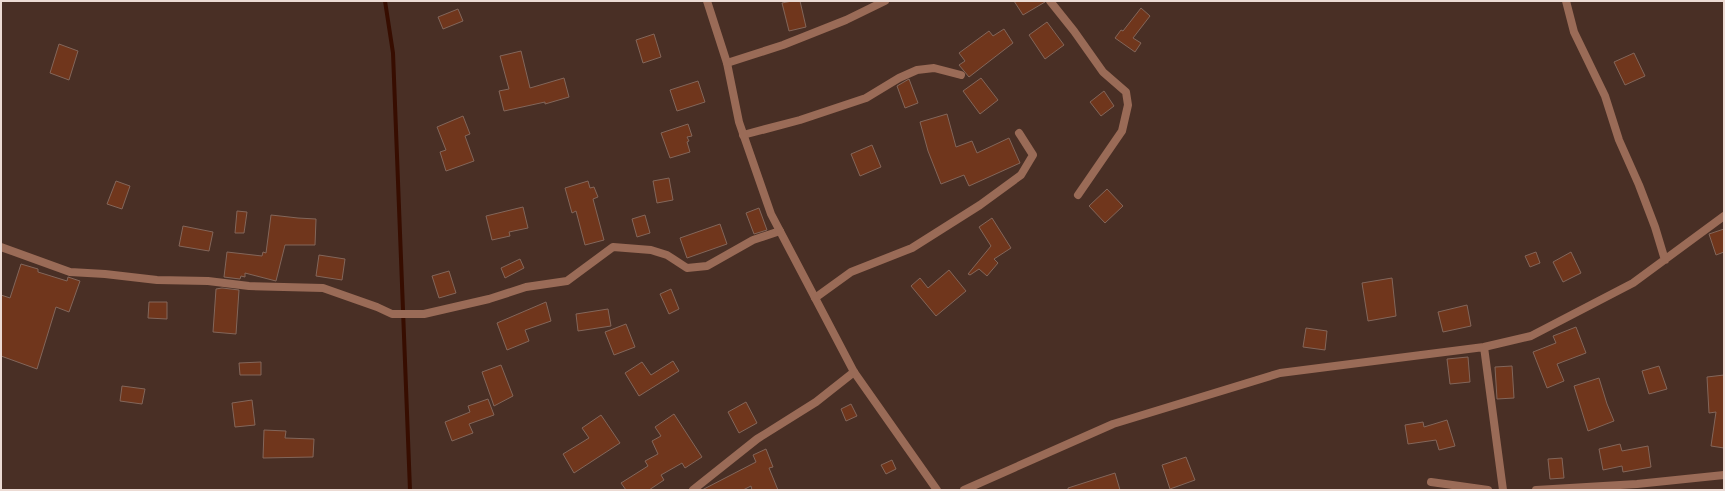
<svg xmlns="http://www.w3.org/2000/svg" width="1725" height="491" font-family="Figtree,sans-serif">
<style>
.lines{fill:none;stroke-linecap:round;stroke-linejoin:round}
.stream{stroke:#370d00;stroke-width:4}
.building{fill:#70361c;stroke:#83665a}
.minor{stroke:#9a6b57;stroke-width:8}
.tertiary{stroke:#9a6b57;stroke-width:8}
</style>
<rect width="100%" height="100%" fill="#492f25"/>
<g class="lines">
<path class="stream" d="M385,1L393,53L410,490"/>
</g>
<path class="building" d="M792,1H800L806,27L789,31L782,3Z
M1014,1H1045V2L1023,15Z
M1141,8L1150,16L1133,38L1141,43L1135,52L1115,38L1121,30L1123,31Z
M458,9L463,21L443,29L438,17Z
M1047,22L1064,45L1045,59L1029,35Z
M1004,29L1013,43L969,77L959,65L965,61L959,53L989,31L993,36Z
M654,34L661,57L643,63L636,40Z
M59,44L78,51L69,80L50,73Z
M521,51L530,88L564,78L569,97L545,104V102L504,111L499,91L509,89L500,56Z
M1634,53L1645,76L1625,85L1614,62Z
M981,78L998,100L980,114L963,91Z
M909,79L918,103L905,108L897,86Z
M698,81L705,102L677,111L670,90Z
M1104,91L1114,106L1101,116L1090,102Z
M947,114L956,147L972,141L977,153L1009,138L1020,163L969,186L964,175L941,184L928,151L920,122Z
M463,116L470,134L465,136L474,161L446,171L440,152L446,150L437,127Z
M688,124L692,136L687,137L689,141L687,142L690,152L670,158L661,133Z
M872,145L881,167L860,176L851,154Z
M669,178L673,200L657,203L653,181Z
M116,181L130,186L122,209L107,204Z
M588,181L590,188L594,187L598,197L593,199L604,240L585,245L576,211L572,213L565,188Z
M1107,189L1123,206L1105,223L1089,206Z
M523,207L528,228L509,232L510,236L492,240L486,216Z
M759,208L767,230L754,234L746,213Z
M237,211L247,212L244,233H235Z
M271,215L298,218L316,219L315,245H285L276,281L245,273V277L241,276L240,279L224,277L227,252L262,256L263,252L266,253Z
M645,215L650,233L637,237L632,219Z
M992,218L1011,248L994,259L998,263L987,276L979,269L970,275L968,274L991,246L979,227Z
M720,224L727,244L687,258L680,238Z
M183,226L213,232L209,251L179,246Z
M1724,229V252L1716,255L1709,234Z
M1536,252L1540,263L1530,267L1525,256Z
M1571,252L1581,273L1563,282L1553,262Z
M319,255L345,259L342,280L316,276Z
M520,259L524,268L505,278L501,268Z
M21,264L38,269V272L67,281L68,277L80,281L69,312L56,307L37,369L1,356V295L10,298Z
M949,270L966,291L936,316L911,286L920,278L928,288Z
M449,271L456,293L439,298L432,276Z
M1392,278L1396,316L1368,321L1362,283Z
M222,288L239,290L236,334L213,332L216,289Z
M671,289L679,309L669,314L660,294Z
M149,302H167V319L148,318Z
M546,302L551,321L525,330L529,341L507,350L497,323Z
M1467,305L1471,326L1443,332L1438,312Z
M608,309L611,326L578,331L576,314Z
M626,324L635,347L614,355L605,332Z
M1576,327L1586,353L1557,364L1564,381L1547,388L1533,352L1556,343L1553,336Z
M1306,328L1327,331L1325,350L1303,347Z
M1468,357L1470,382L1450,384L1447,359Z
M673,361L679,371L639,396L625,373L642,362L651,375Z
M261,362V375H240L239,363Z
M501,365L513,396L494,406L482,372Z
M1512,366L1514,398L1497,399L1495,367Z
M1659,366L1667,389L1649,394L1642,371Z
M1724,375V448L1711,446L1716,412L1709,413L1707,377Z
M1599,378L1607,404L1614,421L1588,431L1574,386Z
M122,386L145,389L142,404L120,401Z
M488,399L494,415L469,424L473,433L452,441L445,422L470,412L468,406Z
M252,400L255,425L235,427L232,403Z
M746,402L757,423L739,433L728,412Z
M851,404L857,416L846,421L841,409Z
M674,414L702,457L685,468L682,463L661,475L664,480L649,490H626L621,483L648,466L645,461L658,454L652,441L661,436L655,427Z
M601,415L620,443L574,473L563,454L589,438L582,428Z
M1447,420L1455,446L1439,450L1436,440L1408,444L1405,425L1423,422L1424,427Z
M264,430L286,431L285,438L314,439L313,457L263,458Z
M1620,444L1622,451L1648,446L1651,467L1623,472L1622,466L1603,470L1599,449Z
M766,449L773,467L769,468L778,490H752L751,486L743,490H702L756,462L753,455Z
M1186,457L1195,480L1170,489L1162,465Z
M1562,458L1564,478L1550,479L1548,459Z
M892,460L896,469L886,474L881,465Z
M1115,473L1120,490H1068V488Z"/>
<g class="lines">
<path class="minor" d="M1050,1L1074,31L1103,72L1126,92L1128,105L1122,131L1078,195
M1566,1L1574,32L1605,96L1619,140L1639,185L1655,227L1665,260
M727,63L783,45L846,20L885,1
M743,135L800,120L866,98L899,78L917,70L934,68L961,75
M1,247L70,272L105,274L157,280L208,281L249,286L323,288L377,307L392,314H424L489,299L526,287L567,281L613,247L651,250L667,255L687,268L707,266L753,240L780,231
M815,298L851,272L912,248L980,205L1021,175L1033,155L1019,133
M1484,347L1503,490
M1431,482L1488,490
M693,490L757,439L816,402L854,372
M964,490L1113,424L1280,373L1484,347L1531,336L1633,283L1724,216
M1536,490L1637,484L1724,475"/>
<path class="tertiary" d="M707,1L727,63L739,122L771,214L854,372L937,490"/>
</g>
<rect width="1725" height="491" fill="none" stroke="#ecdbd4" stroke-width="4"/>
</svg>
